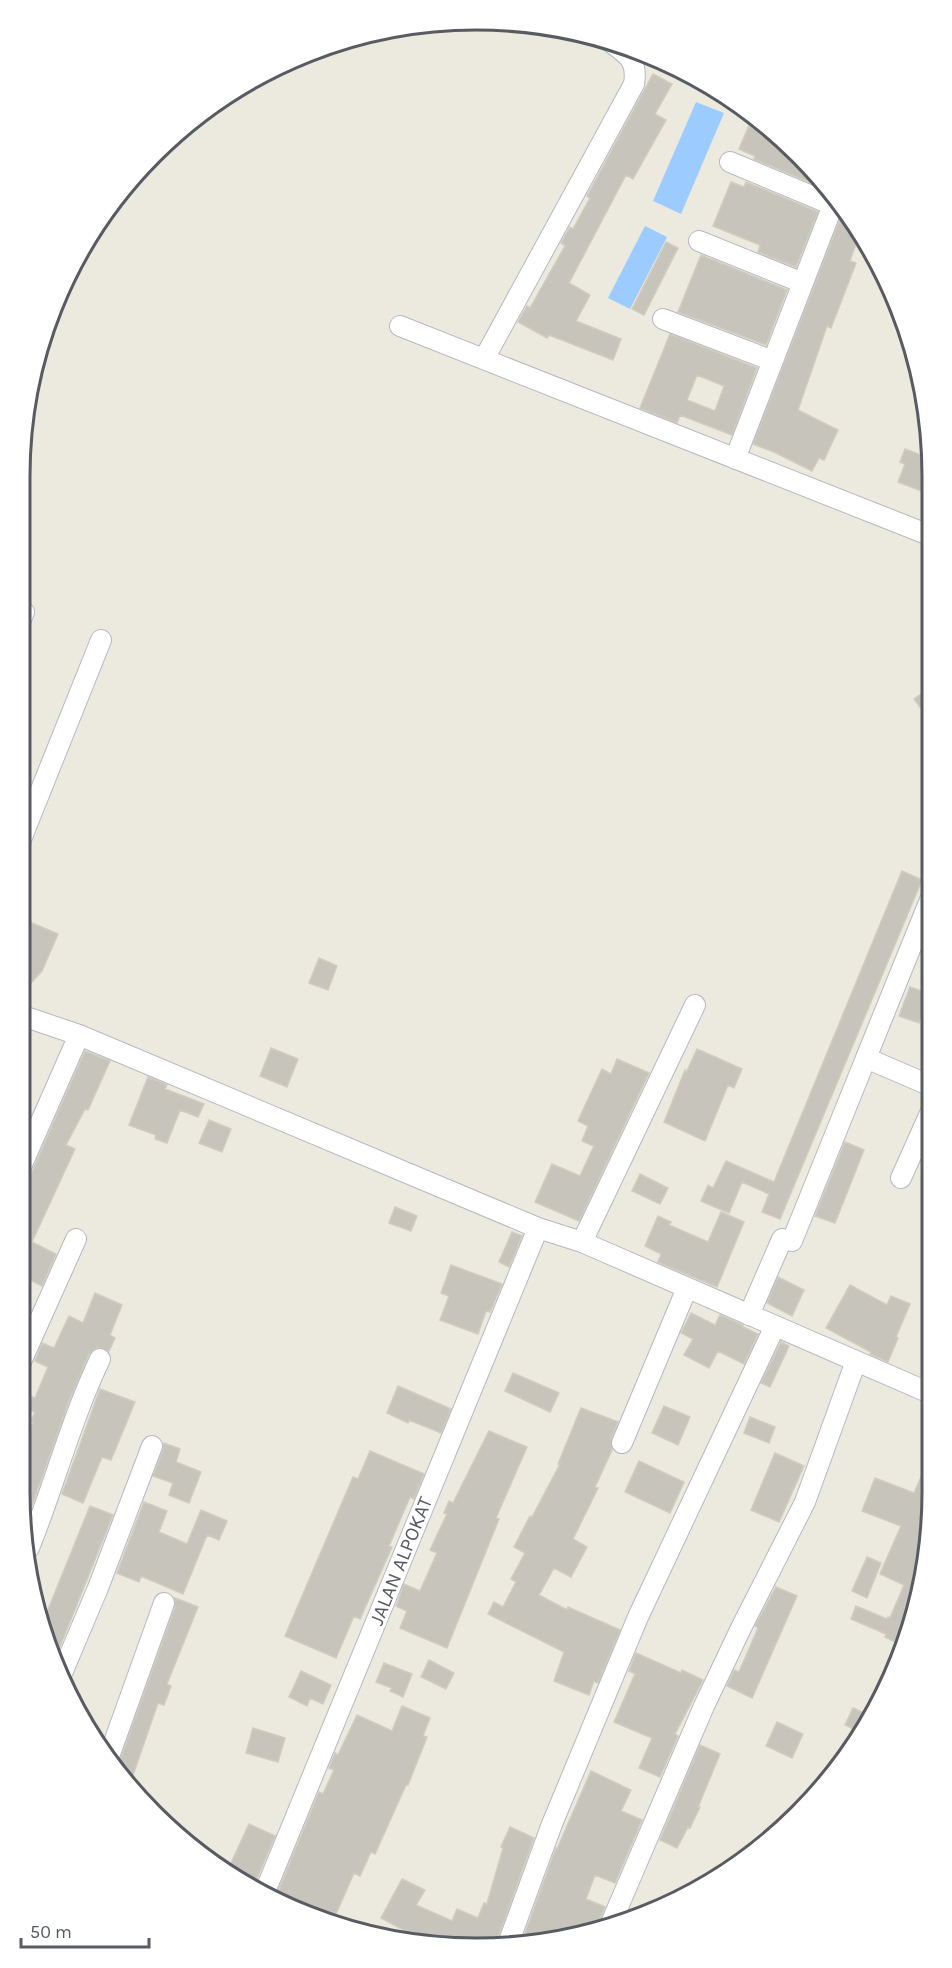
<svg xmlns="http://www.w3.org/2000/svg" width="952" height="1968" font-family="Karla,sans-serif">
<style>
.water{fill:#9cccff}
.building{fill:#c7c4bc;stroke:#d1ccbd;stroke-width:1.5;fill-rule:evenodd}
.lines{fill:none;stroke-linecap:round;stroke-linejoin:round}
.street-casing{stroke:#b7b9bf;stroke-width:22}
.street{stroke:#fff;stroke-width:20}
.labels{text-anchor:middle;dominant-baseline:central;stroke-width:6;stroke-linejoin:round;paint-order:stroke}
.street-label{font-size:20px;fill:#585b61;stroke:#fff}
.rim{fill:none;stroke:#585b61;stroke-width:3}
</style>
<rect width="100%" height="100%" fill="#eceadf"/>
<path class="water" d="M696,102L724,113L681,214L653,201Z
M645,226L667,237L630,309L608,298Z"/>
<path class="building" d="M653,74L672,84L655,114L666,120L633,179L626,175L569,283L590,295L576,321L621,339L613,360L549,335L547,338L518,322L527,306L530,308L557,260L565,246L561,243L570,227L573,229L590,198L587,196Z
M750,123L772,132L831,191L754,159L755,156L739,149Z
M731,182L744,187L746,182L818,212L796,267L758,252L760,245L713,226Z
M844,209L859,235L850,261L856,263L831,328L827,326L798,410L838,430L824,460L819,458L812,471L774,452L753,444Z
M666,242L678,248L644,315L632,309Z
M701,255L787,290L766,345L678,312Z
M670,334L757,368L732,435L680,415L677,423L640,408ZM697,375L724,386L715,411L687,400Z
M905,449L929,458V494L898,482L905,464L900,462Z
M930,688V721L914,699Z
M902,871L922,880L780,1219L762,1212L769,1194L742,1182L729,1213L701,1201L708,1185L713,1188L726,1161L774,1182Z
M20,918L58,934L42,971L20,995Z
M319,958L337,966L328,990L309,983Z
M910,987L930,994L919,1023L899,1016Z
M271,1048L298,1059L287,1087L260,1076Z
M697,1049L742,1069L734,1088L728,1085L705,1141L664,1122L685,1070L687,1071Z
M85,1051L110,1061L88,1110L85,1109L66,1145L75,1149L32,1242L56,1254L42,1286L20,1275V1187L23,1180L31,1174Z
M617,1059L649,1073L579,1221L535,1202L552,1164L580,1176L594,1146L582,1141L588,1126L578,1121L602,1069L611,1074Z
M148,1077L167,1085L165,1089L204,1104L198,1117L180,1110L167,1143L155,1139L156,1135L129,1125Z
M209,1120L231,1129L222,1152L199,1143Z
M845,1142L864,1150L835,1223L815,1216Z
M640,1174L668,1188L660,1204L632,1191Z
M395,1207L417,1216L411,1231L389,1223Z
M721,1212L744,1222L717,1287L658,1262L661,1254L645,1246L658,1216L671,1222L669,1225L708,1242Z
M512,1232L522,1236L509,1267L499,1262Z
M451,1265L502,1284L490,1312L486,1311L478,1334L440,1320L449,1296L441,1293Z
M778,1277L804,1290L792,1316L767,1303Z
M850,1285L887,1305L891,1296L910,1304L896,1337L898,1338L888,1362L870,1354L871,1352L826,1328Z
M95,1293L122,1305L110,1335L115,1338L109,1351L98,1347L89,1354L69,1401L25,1525L20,1492V1454L33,1422L31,1421L35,1412L25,1408L30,1396L35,1398L48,1367L35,1361L42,1343L54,1348L69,1316L83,1323Z
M691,1313L715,1325L720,1315L743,1325V1327L758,1334L744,1364L718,1351L709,1368L684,1355L693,1339L681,1333Z
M781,1342L789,1346L770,1387L761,1383Z
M513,1373L559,1393L550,1412L505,1391Z
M398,1386L451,1409L441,1433L409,1420L408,1423L387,1413Z
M100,1389L135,1402L111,1460L102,1457L83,1503L62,1494Z
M664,1406L690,1417L678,1445L652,1433Z
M581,1408L618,1422L611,1439L612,1450L595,1487L598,1488L573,1539L587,1547L571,1577L554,1568L539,1595L567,1610L568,1607L620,1630L598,1683L594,1681L589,1695L554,1681L564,1652L488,1614L494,1602L503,1607L516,1582L511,1579L525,1553L514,1547L530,1516L532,1517L560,1464H558Z
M750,1417L775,1427L769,1443L744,1433Z
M489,1431L527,1447L496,1518L499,1519L447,1648L400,1628L407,1611L396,1606L404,1584L420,1591L437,1553L430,1550L447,1514L444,1513L449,1501L453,1503Z
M164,1443L180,1449L176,1462L201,1472L189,1503L169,1495L173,1483L153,1476L163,1450Z
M370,1451L424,1474L414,1499L410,1497L389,1546L392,1547L360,1619L354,1616L336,1658L285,1636L353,1477L358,1479Z
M932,1452V1492L924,1574L915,1594L919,1596L904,1646L885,1637L886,1634L851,1619L856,1606L887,1619L888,1617L890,1618L904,1585L880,1574L901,1526L862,1511L875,1478L914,1493Z
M775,1453L804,1466L779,1522L751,1510Z
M639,1461L684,1482L670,1513L625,1492Z
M144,1502L167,1511L159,1532L187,1544L201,1510L227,1521L219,1540L207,1535L183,1594L141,1576L139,1582L117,1573Z
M90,1506L113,1515L55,1659L44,1639L40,1615L45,1617Z
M867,1557L881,1563L867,1598L852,1591Z
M776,1587L797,1596L752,1698L727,1686L734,1670L739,1672L758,1628L755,1626Z
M175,1598L198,1607L167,1684L171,1686L164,1705L158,1703L131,1781L122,1778L114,1769L119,1763L175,1607Z
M636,1653L681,1673L682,1670L703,1680L675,1734L678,1736L660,1777L639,1768L652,1738L614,1722L635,1674L629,1671Z
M429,1660L454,1673L446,1689L421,1677Z
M384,1663L412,1674L403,1697L390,1691L392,1688L376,1682Z
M301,1671L331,1685L323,1704L310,1698L307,1706L289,1697Z
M402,1706L430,1718L423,1736L427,1737L408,1785H406L375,1854L371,1852L360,1876L354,1873L332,1923L301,1914L275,1899L319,1792L323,1794L334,1770L329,1768L335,1753L338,1755L357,1715L392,1731Z
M853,1708L871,1716L862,1733L845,1725Z
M777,1722L803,1734L792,1758L766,1746Z
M253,1728L285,1738L278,1762L246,1753Z
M700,1745L720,1754L698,1807H700L690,1828L688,1827L677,1848L660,1840Z
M591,1771L631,1790L621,1811L642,1820L615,1883L595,1875L586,1899L605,1907L601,1917V1925L535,1945L521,1944L556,1848L557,1849Z
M249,1824L275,1836L253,1888L226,1874Z
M510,1827L534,1838L496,1943H476L466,1938L464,1942L424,1941L381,1918L402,1879L425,1890L416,1905L452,1921L457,1909L478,1918L484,1903L487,1904L503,1848L501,1847Z"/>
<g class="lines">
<g class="street-casing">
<path id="street" d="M730,162L833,205L735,459
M699,241L803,283
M663,319L773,361
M400,326L929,535
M484,359L634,84C638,60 627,54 609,41
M20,622L24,612
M20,842L101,640
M20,1015L79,1035L538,1228L582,1242L932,1394
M866,1058L930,900
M20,1169L79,1035
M901,1178L931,1111
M582,1242L695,1005
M749,1315L782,1239L792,1241L866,1058L931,1086
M20,1364L76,1239
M622,1443L687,1288
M29,1548C54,1486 71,1420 100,1359
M62,1673L98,1588L152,1446
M108,1759L164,1603
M264,1894L538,1228
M612,1921L704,1706L741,1628L805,1502L856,1361
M508,1944L552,1824L638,1617L775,1326"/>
</g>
<use href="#street" class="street"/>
</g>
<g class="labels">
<g class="street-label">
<text transform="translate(401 1561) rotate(-68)">JALAN ALPOKAT</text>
</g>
</g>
<path d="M0 0H952V1968H0ZM476 30H476A446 446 0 0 1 922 476V1492A446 446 0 0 1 476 1938H476A446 446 0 0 1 30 1492V476A446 446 0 0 1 476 30Z" fill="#fff" fill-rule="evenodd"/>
<path class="rim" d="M476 30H476A446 446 0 0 1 922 476V1492A446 446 0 0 1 476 1938H476A446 446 0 0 1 30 1492V476A446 446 0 0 1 476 30Z"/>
<path d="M21 1938v9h128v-9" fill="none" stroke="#585b61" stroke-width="3"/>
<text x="30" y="1938" font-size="18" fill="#585b61" stroke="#ffffff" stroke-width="4.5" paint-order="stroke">50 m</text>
</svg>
